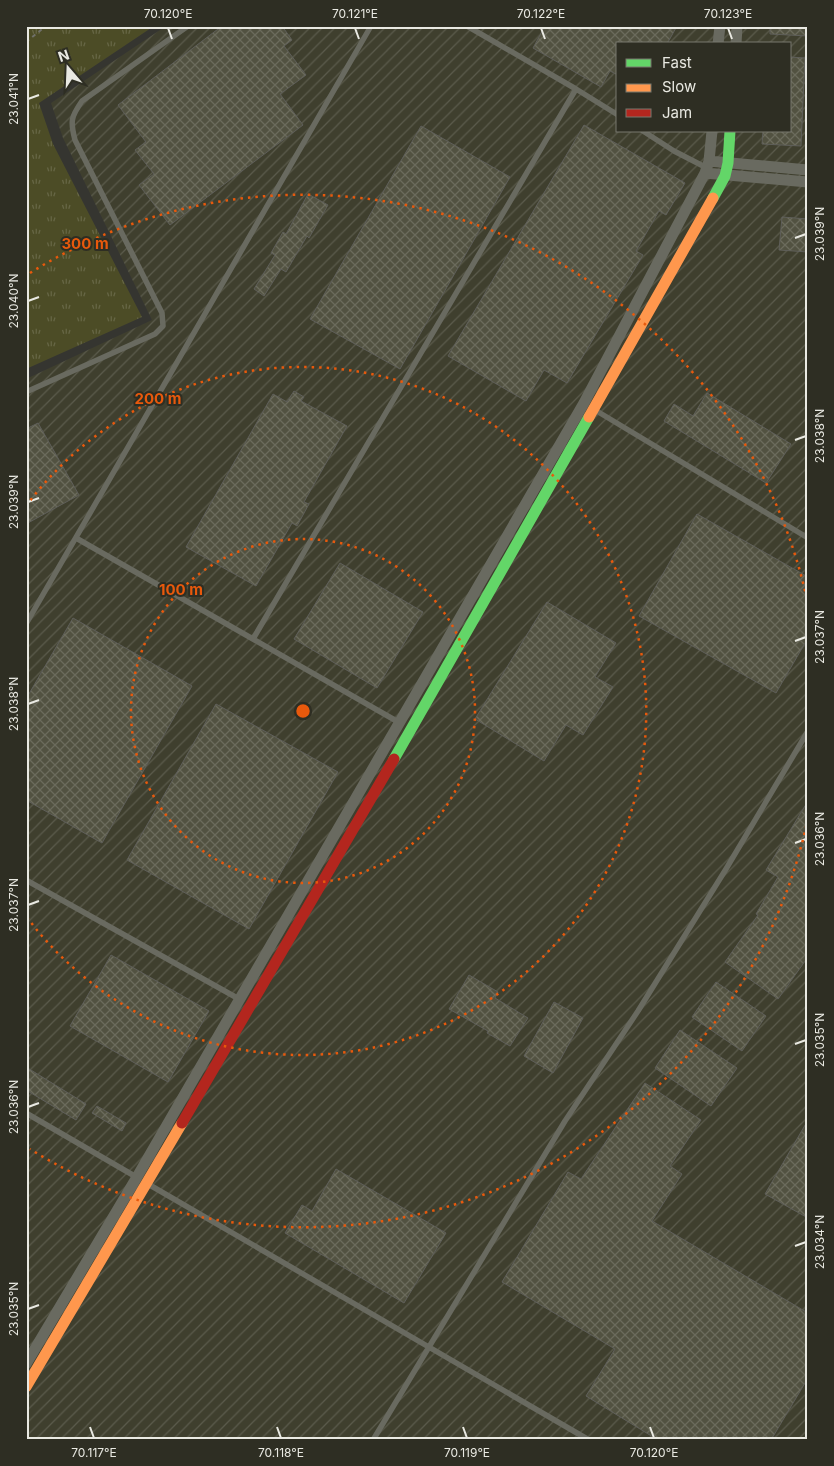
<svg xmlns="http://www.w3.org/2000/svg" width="834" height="1466" font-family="Inter,sans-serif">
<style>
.industrial{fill:url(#industrial-furrows);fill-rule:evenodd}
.grass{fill:url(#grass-tufts)}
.building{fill:url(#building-cross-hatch);stroke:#5f5f5a}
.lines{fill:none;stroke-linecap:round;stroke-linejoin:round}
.path{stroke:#707069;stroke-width:2;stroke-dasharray:4 4;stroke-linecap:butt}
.lane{stroke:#696a60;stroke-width:5.5}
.street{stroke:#696a60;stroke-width:11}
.fast{stroke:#63d668;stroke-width:11}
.slow{stroke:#ff974d;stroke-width:11}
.jam{stroke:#b3261e;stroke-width:11}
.ticks{fill:none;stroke:#e9e9e2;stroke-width:2}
.ring{fill:none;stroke:#e8590c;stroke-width:2.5;stroke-dasharray:2.5 5}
.centre{fill:#e8590c;stroke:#2e2e23;stroke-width:2.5}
.ring-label{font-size:15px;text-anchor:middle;font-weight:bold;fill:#e8590c;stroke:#2e2e23;stroke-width:4;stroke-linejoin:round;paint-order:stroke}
.neatline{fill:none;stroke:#e9e9e2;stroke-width:2}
.ticks-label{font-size:12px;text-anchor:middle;fill:#e9e9e2}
</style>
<defs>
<pattern id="industrial-furrows" width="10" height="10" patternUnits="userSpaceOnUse" patternTransform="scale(1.25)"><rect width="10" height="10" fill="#3f3f2e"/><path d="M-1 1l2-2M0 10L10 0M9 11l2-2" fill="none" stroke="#5b5b4c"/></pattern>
<pattern id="grass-tufts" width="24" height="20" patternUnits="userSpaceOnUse" patternTransform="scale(1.25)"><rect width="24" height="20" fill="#4c4c26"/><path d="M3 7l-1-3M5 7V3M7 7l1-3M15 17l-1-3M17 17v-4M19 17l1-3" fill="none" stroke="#666645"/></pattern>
<pattern id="building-cross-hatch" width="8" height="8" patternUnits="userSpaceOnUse" patternTransform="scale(1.25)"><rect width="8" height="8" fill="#525241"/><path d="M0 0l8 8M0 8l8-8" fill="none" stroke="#6b6b5c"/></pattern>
</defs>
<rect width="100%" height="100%" fill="#353530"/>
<path class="industrial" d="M166,26H808V1440H26V379L152,320L63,138L51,103ZM618,44H790V131H618Z"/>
<path class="grass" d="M26,26H154L39,103L53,144L142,317L26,369Z"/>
<path class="building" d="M222,26H282L292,40L284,46L306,75L280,94L303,125L170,225L139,185L154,174L135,150L146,142L118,105Z
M545,26H677L667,44H618V75L610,71L601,87L533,48Z
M770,26H808V36L770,34Z
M790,57L805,58L801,146L762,144L763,131H790Z
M584,125L685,183L666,215L659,211L636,251L643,255L567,383L544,370L526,401L448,356Z
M421,126L510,177L400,369L310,319Z
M308,194L328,205L309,238L307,236L286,272L281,269L264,296L254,289L275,255L271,253L283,232L286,234Z
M782,217L808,219V252L779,250Z
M294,391L304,397L301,401L347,426L304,502L309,504L297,526L292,523L256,586L186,547L273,394L287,402Z
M707,393L791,444L766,483L664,421L674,404L693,416Z
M38,423L79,495L26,524V429Z
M697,514L808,577V638L776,693L639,616Z
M340,563L423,612L377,688L294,639Z
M547,602L616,643L595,677L613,687L583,735L566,725L544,761L475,719Z
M73,618L192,686L102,843L26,800V699Z
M216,704L338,772L249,929L127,860Z
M808,801V957L778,999L725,962L758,915L756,914L778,877L766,870Z
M111,955L209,1011L168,1082L70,1026Z
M469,975L498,992L495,998L528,1018L510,1046L487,1033L488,1031L449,1009Z
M716,982L766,1016L742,1051L692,1017Z
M554,1002L583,1018L553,1073L524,1056Z
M680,1030L737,1068L711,1106L655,1068Z
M26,1067L86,1104L76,1120L26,1090Z
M645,1083L701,1120L670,1166L682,1174L652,1221L808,1313V1378L771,1440H658L586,1396L615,1349L502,1282L568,1172L581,1179Z
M97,1106L126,1123L122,1131L92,1113Z
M808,1120V1218L765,1194Z
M336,1169L446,1233L404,1303L285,1233L302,1205L312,1211Z"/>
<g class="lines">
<path class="path" d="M26,42L46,26"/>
<path class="lane" d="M467,26L576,89L618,115
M643,131L674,151L707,168
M26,392L155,334L163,326L162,313L75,140C70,121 71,117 82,101L188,26
M595,410L808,538
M76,538L400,723
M26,624L371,26
M253,639L576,89
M26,880L239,999
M26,1113L138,1178
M148,1184L589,1440
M373,1440L565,1121L638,1011L726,869L808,731"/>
<path class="street" d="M718,44L720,26
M736,44L737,26
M709,161L808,170
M705,173L808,182
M26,1364L137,1177L584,403L705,173L709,161L712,131"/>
<path class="fast" d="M713,198L725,176L728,163L730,131
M394,759L589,417"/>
<path class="slow" d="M589,417L713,198
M26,1387L182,1123"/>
<path class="jam" d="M182,1123L394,759"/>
</g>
<path class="ticks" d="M168,28L172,39M355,28L359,39M541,28L545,39M728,28L732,39M28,99L39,95M795,238L806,234M28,301L39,297M795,440L806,436M28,502L39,498M795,641L806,637M28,704L39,700M795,843L806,839M28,905L39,901M795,1044L806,1040M28,1107L39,1103M795,1246L806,1242M28,1309L39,1305M90,1427L94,1438M277,1427L281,1438M463,1427L467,1438M650,1427L654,1438"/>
<g class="ring">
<circle cx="303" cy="711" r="172"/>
<path d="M26 506A344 344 0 1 1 26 916"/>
<path d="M808 818A516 516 0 0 1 30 1149M30 273A516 516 0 0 1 808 604"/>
</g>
<circle cx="303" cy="711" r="8" class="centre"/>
<g class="ring-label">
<text x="85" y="249">300 m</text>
<text x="158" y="404">200 m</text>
<text x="181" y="595">100 m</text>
</g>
<rect width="834" height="1466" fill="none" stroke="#2e2e23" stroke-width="55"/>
<rect x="616" y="42" width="175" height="90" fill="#2e2e23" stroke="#79796f"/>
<rect x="626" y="59" width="25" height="8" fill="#63d668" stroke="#79796f"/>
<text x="662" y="68" font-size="15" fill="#e9e9e2">Fast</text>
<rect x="626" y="84" width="25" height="8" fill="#ff974d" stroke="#79796f"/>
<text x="662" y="92" font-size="15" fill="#e9e9e2">Slow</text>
<rect x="626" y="109" width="25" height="8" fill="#b3261e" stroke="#79796f"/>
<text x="662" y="118" font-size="15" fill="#e9e9e2">Jam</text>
<g transform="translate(68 68) rotate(341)" stroke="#2e2e23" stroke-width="4" paint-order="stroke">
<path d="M0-4L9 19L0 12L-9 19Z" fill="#e9e9e2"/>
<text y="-8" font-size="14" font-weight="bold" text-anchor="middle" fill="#e9e9e2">N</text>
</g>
<rect x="28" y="28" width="778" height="1410" class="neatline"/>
<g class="ticks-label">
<text x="168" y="18">70.120°E</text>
<text x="355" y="18">70.121°E</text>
<text x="541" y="18">70.122°E</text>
<text x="728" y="18">70.123°E</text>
<text transform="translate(14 99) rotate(-90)" y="4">23.041°N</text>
<text transform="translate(820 234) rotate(-90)" y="4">23.039°N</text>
<text transform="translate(14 301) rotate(-90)" y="4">23.040°N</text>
<text transform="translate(820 436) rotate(-90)" y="4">23.038°N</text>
<text transform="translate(14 502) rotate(-90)" y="4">23.039°N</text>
<text transform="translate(820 637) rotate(-90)" y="4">23.037°N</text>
<text transform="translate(14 704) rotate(-90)" y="4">23.038°N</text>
<text transform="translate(820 839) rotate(-90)" y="4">23.036°N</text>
<text transform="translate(14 905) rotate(-90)" y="4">23.037°N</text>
<text transform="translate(820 1040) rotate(-90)" y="4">23.035°N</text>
<text transform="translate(14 1107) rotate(-90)" y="4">23.036°N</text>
<text transform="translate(820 1242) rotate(-90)" y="4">23.034°N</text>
<text transform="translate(14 1309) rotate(-90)" y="4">23.035°N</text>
<text x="94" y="1457">70.117°E</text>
<text x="281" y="1457">70.118°E</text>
<text x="467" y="1457">70.119°E</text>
<text x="654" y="1457">70.120°E</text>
</g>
</svg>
